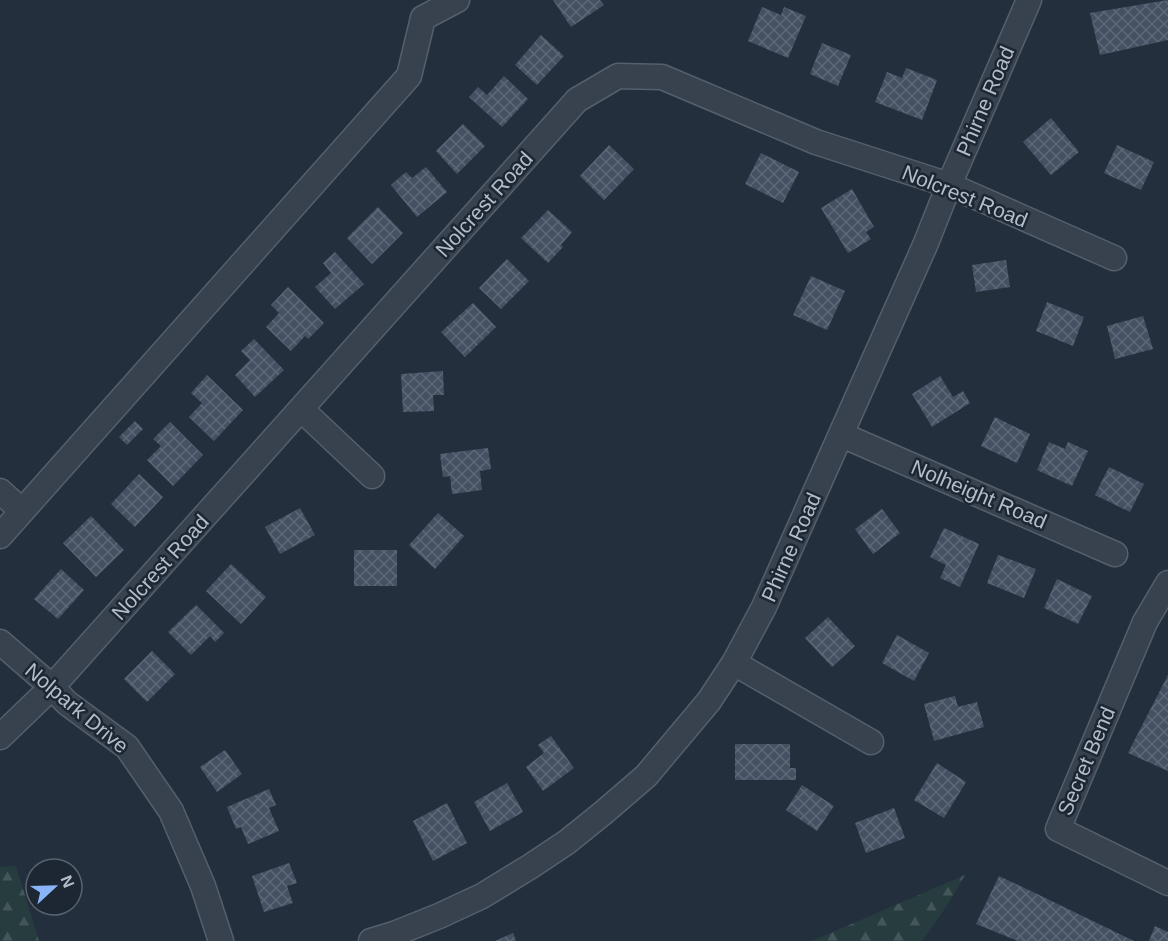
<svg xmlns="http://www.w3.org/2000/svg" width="1168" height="941" font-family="Arial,sans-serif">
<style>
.forest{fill:url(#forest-firs)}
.building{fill:url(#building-cross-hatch)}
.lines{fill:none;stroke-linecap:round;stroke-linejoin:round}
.minor-casing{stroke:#565f6c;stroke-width:27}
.minor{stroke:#38414e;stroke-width:24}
.labels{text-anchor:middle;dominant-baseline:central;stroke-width:5;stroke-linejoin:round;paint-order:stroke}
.street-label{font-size:21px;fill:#b4bcc9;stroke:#1d2633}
</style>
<defs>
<pattern id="forest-firs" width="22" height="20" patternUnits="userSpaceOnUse" patternTransform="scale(1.5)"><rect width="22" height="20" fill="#263c3f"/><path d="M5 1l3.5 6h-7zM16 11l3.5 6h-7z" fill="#435659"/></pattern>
<pattern id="building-cross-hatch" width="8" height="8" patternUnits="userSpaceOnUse" patternTransform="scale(1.5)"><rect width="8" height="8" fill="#455162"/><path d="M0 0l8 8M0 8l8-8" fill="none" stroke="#5d6877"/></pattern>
</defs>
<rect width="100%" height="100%" fill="#242f3e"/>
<path class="forest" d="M16,866L39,941H0V867Z
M965,875L950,901L922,941H812Z"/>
<path class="building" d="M553,0H600L604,5L571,27Z
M1168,0V40L1100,55L1090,13Z
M762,7L781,15L784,7L806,16L788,58L748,41Z
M541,35L564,56L537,85L515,65Z
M822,43L851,55L838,86L810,74Z
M906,68L937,80L922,120L875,102L887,72L902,78Z
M504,76L528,99L502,127L469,97L478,87L487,95Z
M1051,118L1079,152L1051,175L1023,142Z
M463,124L485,146L457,174L436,151Z
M609,145L634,169L604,200L580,176Z
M1117,145L1154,162L1141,190L1104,173Z
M761,153L799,172L783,203L745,184Z
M426,167L447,192L417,217L391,185L406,172L412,178Z
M852,189L874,227L866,232L871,239L848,253L821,208Z
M378,207L403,233L372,264L347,238Z
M548,210L572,232L561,245L563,247L548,263L521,238Z
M335,252L364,284L335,309L315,287L331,273L323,263Z
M507,259L529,281L501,309L479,288Z
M1006,260L1010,287L976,292L972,265Z
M811,276L845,291L827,330L793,315Z
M288,287L324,323L308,339L305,336L291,351L266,327L279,313L271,305Z
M1047,302L1084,317L1073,346L1036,331Z
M473,303L496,327L465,357L441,332Z
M1143,316L1153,349L1115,359L1107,326Z
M254,339L284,370L255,397L235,375L250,360L241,351Z
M443,371L444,395H433L434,411L403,412L401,374Z
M207,375L243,410L214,441L189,417L202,403L191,393Z
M940,376L953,397L963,391L970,403L932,427L912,394Z
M995,417L1030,434L1017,463L981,446Z
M135,421L143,429L127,445L119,437Z
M170,422L203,455L173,486L147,460L161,446L153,439Z
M1049,442L1065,449L1068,442L1088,451L1072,486L1037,470Z
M488,448L491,469L480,471L482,490L452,494L450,476L443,477L440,454Z
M1109,467L1144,484L1130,512L1095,495Z
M139,474L163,497L135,527L111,504Z
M300,508L315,535L280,554L265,527Z
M882,509L900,533L873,554L855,529Z
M438,513L464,536L435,569L409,545Z
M91,516L124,550L96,577L63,543Z
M944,528L979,544L960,587L940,578L946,565L930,557Z
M354,550H397V586H354Z
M998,555L1036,569L1024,598L987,583Z
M231,564L266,597L241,624L206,591Z
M61,569L84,590L58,619L34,599Z
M1057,579L1092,596L1078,624L1044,608Z
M196,605L224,633L215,642L210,636L191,655L168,632Z
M828,617L855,646L832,667L805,638Z
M897,635L929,653L914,681L882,663Z
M152,651L175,674L147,702L124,679Z
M1168,675V771L1128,753Z
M955,696L958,707L977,702L984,727L934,741L924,704Z
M551,736L574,768L543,791L526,767L544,753L538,745Z
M735,744H790V768H796V780H735Z
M225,750L242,774L217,792L200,767Z
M937,763L966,782L944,818L914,800Z
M507,783L523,812L490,831L474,802Z
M802,785L834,806L817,831L786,810Z
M269,789L276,805L269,808L279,831L248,844L241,827L236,829L227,807Z
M447,803L467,843L433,861L413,821Z
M894,808L905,838L866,853L855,823Z
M289,863L297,883L287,886L293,903L264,912L252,876Z
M999,876L1035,893L1134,941H1018L976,924Z
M1155,926L1168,932V941H1149Z
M513,933L516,941H495Z"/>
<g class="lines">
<g class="minor-casing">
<path id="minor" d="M301,409L372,476
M842,435L1115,554
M0,491L22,511
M0,536L409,76L423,18L457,0
M1168,583L1145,622L1058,829L1168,883
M0,642L52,687L67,703L127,747L171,811L203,886L221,941
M734,663L871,742
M0,737L52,687L577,100L618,76L662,77L816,142L949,185L1114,258
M371,941L394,934L439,916L482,896L531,866L567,842L603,813L646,776L709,701L734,663L764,607L926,243L949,185L1029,0"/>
</g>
<use href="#minor" class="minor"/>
</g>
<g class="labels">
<g class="street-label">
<text transform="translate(985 101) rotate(-67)">Phirne Road</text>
<text transform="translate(965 196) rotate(22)">Nolcrest Road</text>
<text transform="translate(484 204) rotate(-48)">Nolcrest Road</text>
<text transform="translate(979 494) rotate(23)">Nolheight Road</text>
<text transform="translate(791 547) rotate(-66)">Phirne Road</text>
<text transform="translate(160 567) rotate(-48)">Nolcrest Road</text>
<text transform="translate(77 708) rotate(40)">Nolpark Drive</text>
<text transform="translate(1086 761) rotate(-67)">Secret Bend</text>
</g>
</g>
<g transform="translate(54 887) rotate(68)"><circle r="28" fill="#1d2633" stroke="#59626f" stroke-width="1.5"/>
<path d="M0-4.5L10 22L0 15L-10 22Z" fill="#8ab4f8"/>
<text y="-9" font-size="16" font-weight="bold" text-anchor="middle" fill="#b4bcc9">N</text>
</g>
</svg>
